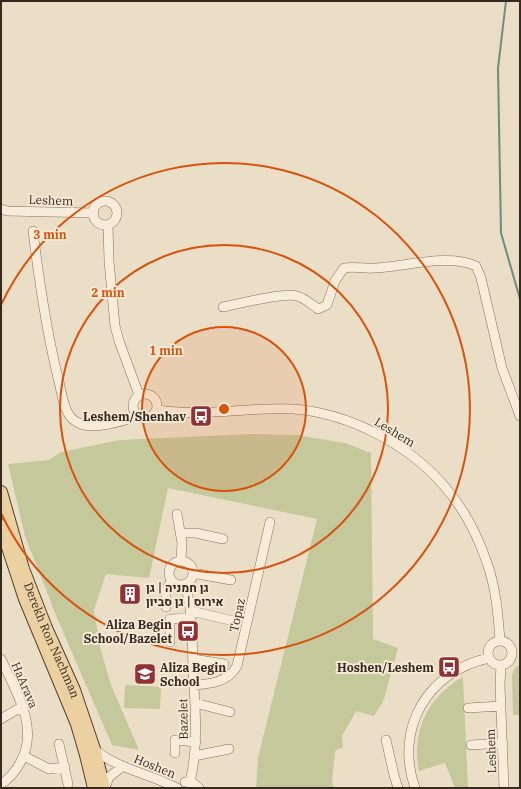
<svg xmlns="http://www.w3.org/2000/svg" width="521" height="789" font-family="'IBM Plex Serif',Heebo,serif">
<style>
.green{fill:#c5c89b}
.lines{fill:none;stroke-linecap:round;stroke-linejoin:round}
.stream{stroke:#6e8c84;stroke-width:2}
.minor-casing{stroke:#85705d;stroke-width:10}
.major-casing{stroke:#533f31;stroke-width:14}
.minor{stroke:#f6ecd9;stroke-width:9}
.major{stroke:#ebd1a1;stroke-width:12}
.ring{fill:none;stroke:#d6540e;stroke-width:2}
.labels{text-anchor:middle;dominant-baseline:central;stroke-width:4;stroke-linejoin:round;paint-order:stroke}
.street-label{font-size:12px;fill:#362a20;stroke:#f3e9d5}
.poi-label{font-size:12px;font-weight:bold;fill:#362a20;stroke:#f3e9d5;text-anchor:end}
.centre{fill:#d6540e;stroke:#f3e9d5;stroke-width:2}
.ring-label{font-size:12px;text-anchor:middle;font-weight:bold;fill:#d6540e;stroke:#f3e9d5;stroke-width:4;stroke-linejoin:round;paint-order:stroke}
</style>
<rect width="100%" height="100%" fill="#ebdec6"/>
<path class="green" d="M251,434L297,435L345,443L371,453L373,639L398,648L383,702L374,716L356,711L342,736L343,747L335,751L332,782L334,788H256L258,758L317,519L168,488L149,578L106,574L94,610L100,647L111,685L139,750L112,745L57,618L25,536L8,464L49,460L61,452L120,440Z
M520,665V715H513L512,675L515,668Z
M463,677L468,788H455L445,763L419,771C411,732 428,696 463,677Z
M125,685L161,687L160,709L124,708Z"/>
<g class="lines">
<path class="stream" d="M506,1L498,68L501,233L520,299"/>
<g class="minor-casing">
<path id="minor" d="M93 213a12 12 0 1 1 24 0a12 12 0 1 1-24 0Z
M1,209L7,211L94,213
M108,225L109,261L115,326L119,341L139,395
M33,231C39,280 46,329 58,378C61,388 62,403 68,413C70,417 74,421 79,423C91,431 124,421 137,416
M223,307C239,304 284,292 297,296C305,298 312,305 318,309L327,305L335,281L344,268C354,266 364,269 374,268C405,267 447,253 476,266L481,278L502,368L520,416
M133 406a12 12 0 1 1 24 0a12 12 0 1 1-24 0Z
M157,410C202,417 247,407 293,409C348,413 409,444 445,487C464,509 478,536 487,563C496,588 498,614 500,640
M177,514L182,543L181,560
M181,533H196L223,539
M169 573a12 12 0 1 1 24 0a12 12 0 1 1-24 0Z
M193,573L231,580
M185,584C193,612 192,640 193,669C195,706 199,745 190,782
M166,607V589L172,581
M191,611L234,621
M488 653a12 12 0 1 1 24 0a12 12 0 1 1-24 0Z
M170,642V619L191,618
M1,659C16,692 40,728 20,763C15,772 9,779 1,784
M193,659L224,664
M501,665L500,685L504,788
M194,685C211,684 228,682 237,666L270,522
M195,703L230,712
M468,708L501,706
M1,719L23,706
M386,740L394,775L398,788
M59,744L68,784
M471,745L503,743
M94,749C117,769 151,774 177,788
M175,753V740L196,742
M24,756L49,769L65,767
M194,756L229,749
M185,782L193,783L199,788
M105,788L109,777L123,766
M415,788C394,728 428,671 489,658"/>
</g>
<g class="major-casing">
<g id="major">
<path id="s1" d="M1,492L23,569L46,628L74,690L95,752L104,788"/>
<path d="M1,526L25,599L77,724L86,755L94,788"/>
</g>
</g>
<use href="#minor" class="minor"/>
<use href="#major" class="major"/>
</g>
<circle cx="224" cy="409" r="82" fill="#d6540e" fill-opacity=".12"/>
<g class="ring">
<circle cx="224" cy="409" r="82"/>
<circle cx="224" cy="409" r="164"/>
<path d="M1 305A246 246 0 1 1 1 513"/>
</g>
<defs>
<g id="bus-square" transform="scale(1.15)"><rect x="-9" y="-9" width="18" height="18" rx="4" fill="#8f3236" stroke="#f3e9d5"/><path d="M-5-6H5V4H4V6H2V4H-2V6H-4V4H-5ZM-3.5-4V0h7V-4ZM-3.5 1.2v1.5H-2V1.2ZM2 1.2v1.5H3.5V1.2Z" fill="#fff"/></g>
<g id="building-square" transform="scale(1.15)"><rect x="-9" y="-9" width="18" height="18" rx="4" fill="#8f3236" stroke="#f3e9d5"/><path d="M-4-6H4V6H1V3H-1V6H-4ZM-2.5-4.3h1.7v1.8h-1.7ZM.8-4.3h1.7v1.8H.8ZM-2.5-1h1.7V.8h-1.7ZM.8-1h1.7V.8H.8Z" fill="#fff"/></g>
<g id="school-square" transform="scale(1.15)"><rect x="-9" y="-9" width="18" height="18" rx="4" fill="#8f3236" stroke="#f3e9d5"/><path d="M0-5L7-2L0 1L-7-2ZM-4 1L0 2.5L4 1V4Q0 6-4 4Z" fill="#fff"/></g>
</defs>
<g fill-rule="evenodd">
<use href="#bus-square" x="201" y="416"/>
<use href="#building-square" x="130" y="594"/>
<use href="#bus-square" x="188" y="631"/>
<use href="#bus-square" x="449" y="667"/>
<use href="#school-square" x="145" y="674"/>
</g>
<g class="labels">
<g class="street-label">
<text transform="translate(51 200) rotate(2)">Leshem</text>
<text transform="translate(395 432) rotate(31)">Leshem</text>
<text transform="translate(237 615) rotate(-77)">Topaz</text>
<text stroke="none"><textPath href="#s1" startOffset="157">Derekh Ron Nachman</textPath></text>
<text transform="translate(25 685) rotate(67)">HaArava</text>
<text transform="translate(183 719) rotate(-91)">Bazelet</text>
<text transform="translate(491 751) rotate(-92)">Leshem</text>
<text transform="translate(155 766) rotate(22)">Hoshen</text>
</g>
<g class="poi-label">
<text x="186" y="416">Leshem/Shenhav</text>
<text x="146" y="587" text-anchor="start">גן חמניה | גן<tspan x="146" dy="14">אירוס | גן סביון</tspan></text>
<text x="172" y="624">Aliza Begin<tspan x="172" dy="14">School/Bazelet</tspan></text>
<text x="160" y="667" text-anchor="start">Aliza Begin<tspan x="160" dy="14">School</tspan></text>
<text x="434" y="667">Hoshen/Leshem</text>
</g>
</g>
<circle cx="224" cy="409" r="6" class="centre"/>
<g class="ring-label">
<text x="50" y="239">3 min</text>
<text x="108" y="297">2 min</text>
<text x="166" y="355">1 min</text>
</g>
<rect width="521" height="789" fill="none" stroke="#362a20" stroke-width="4"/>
</svg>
